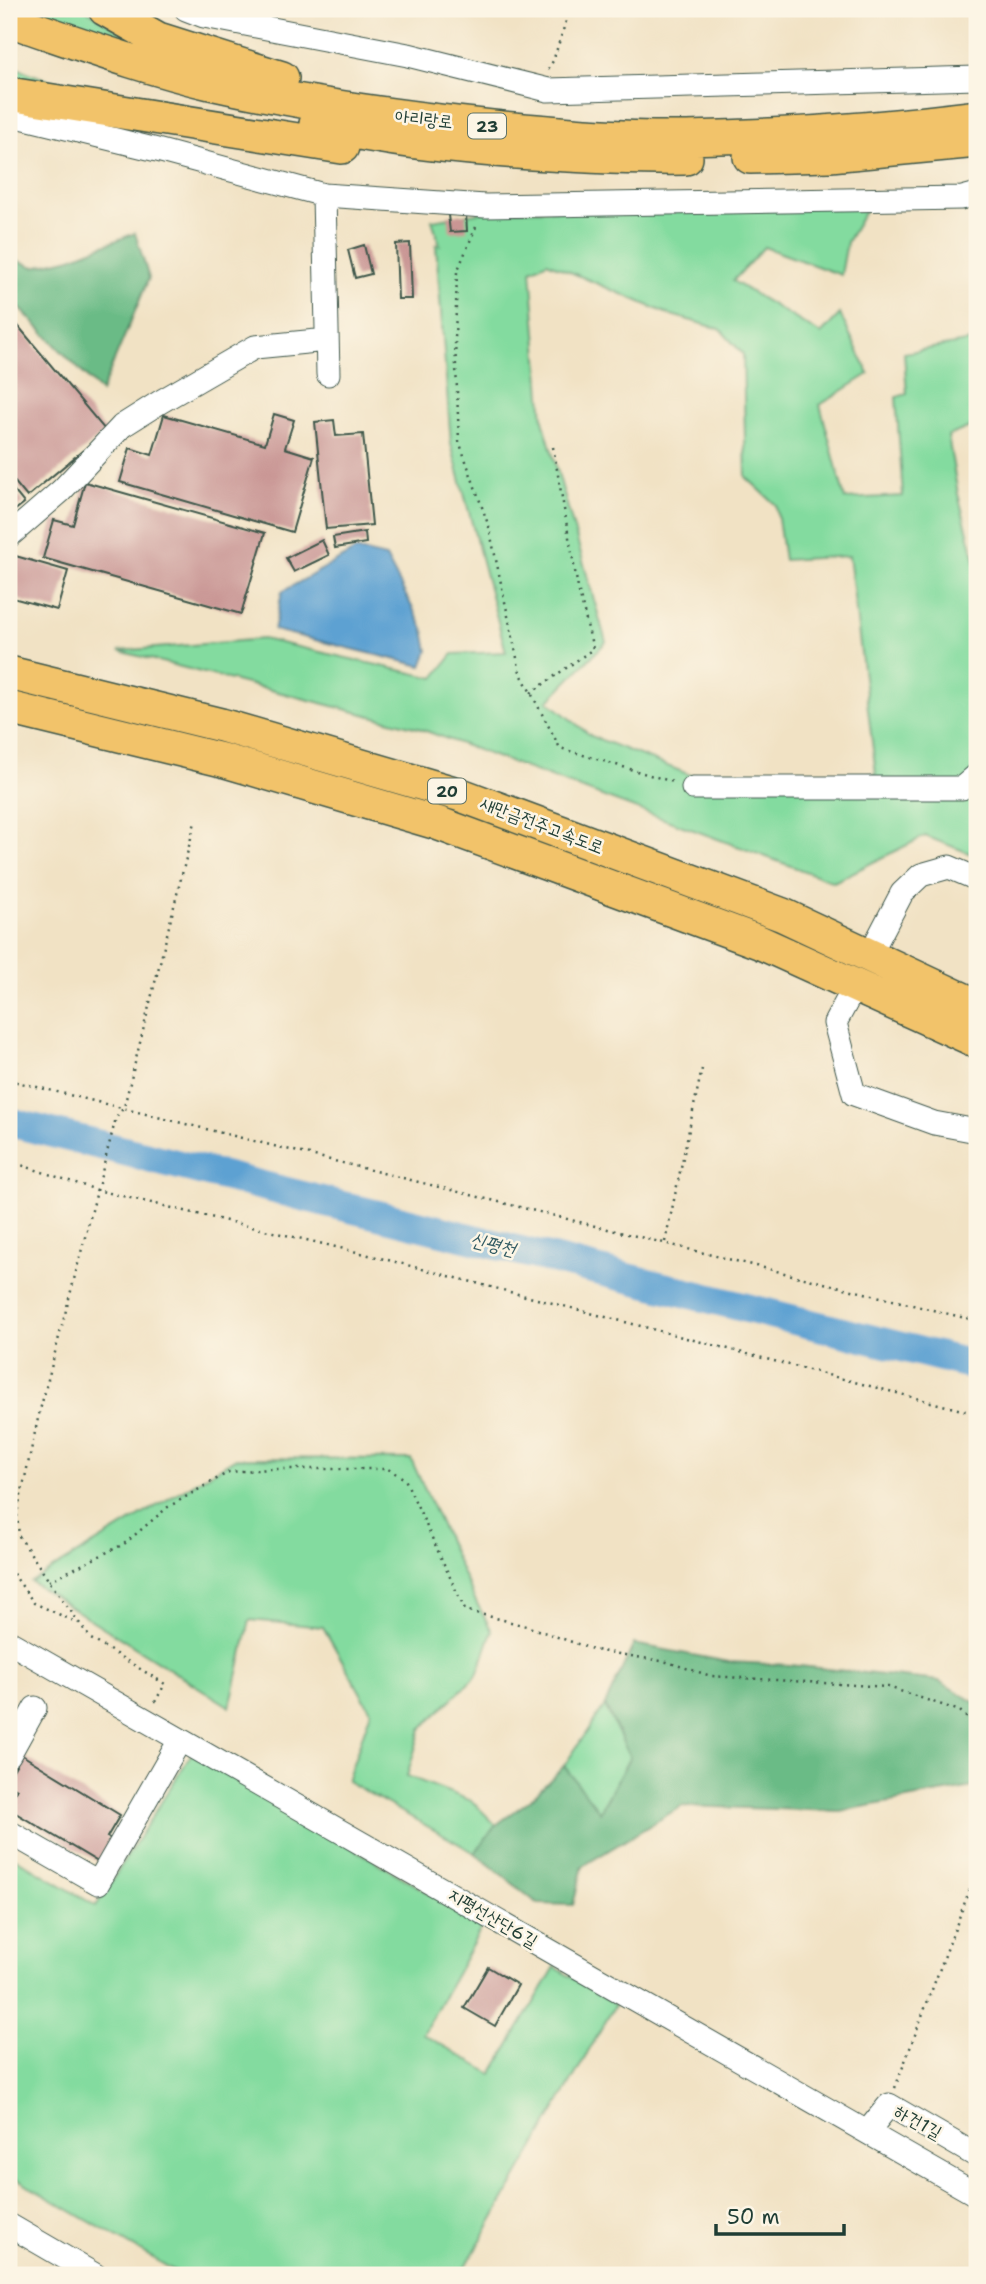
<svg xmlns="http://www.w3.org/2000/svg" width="986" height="2284" font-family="'Shantell Sans','Poor Story',sans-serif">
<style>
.green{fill:#83db9f;stroke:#518c6a;stroke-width:2;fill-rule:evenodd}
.forest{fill:#6abb86;stroke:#447c5d;stroke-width:2}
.water{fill:#5da1d2;stroke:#3e6f83;stroke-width:2}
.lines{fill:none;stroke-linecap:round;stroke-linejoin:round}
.river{stroke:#5da1d2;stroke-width:30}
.building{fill:#c99694}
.minor-casing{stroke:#3e564a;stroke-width:25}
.highway-casing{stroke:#3e564a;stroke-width:36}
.path{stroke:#3e564a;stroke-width:2.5;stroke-dasharray:2 5;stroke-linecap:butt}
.minor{stroke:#fff;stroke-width:23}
.highway{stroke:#f2c36a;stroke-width:33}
.labels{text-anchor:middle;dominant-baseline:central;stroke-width:5;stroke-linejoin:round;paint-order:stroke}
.shield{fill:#fcf5e5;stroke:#617469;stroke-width:2}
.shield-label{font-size:16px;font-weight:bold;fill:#1f3d34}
.street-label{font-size:18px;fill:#1f3d34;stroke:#fcf5e5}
.water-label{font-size:19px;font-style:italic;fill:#325b63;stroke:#fcf5e5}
</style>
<rect width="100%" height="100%" fill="#fcf5e5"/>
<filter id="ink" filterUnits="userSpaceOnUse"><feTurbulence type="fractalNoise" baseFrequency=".0143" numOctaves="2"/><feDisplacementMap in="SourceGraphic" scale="14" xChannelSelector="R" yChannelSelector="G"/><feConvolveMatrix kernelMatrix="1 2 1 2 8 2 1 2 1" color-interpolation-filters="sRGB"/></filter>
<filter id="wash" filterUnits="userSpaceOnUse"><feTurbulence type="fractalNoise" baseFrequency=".00686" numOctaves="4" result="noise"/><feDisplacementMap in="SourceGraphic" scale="28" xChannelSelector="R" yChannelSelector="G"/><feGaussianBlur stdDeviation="1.57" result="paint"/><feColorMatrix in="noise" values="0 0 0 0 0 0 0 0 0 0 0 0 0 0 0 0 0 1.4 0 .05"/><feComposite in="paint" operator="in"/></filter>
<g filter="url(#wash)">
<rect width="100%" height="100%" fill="#f1e2c4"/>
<path class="green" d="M33,9H85L147,50Z
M9,65L88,96L9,86Z
M869,204L847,242L841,275L764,247L733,281L821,334L840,314L869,374L820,405L845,499L903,496L896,397L907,394L904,353L977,340V424L948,436L958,494L977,568V856L925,836L834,882L418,728L119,651L263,639L434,678L453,654L506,652L451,444L436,245H440L432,220L489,211ZM547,262L668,314L720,329L743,354L746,477L776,505L784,560L849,556L876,774L698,778L591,736L548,701L606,642L543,420L531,270Z
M236,1458L411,1459L474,1598L492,1631L477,1675L421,1729L407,1776L472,1801L496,1825L475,1853L347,1781L371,1711L323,1627L250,1620L230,1707L31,1582Z
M605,1705L630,1757L599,1813L564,1766Z
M192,1753L483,1925L423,2034L492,2074L555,1967L615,2005L461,2275H182L9,2175V1854L96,1906Z"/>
<path class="forest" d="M135,233L149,278L101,392L9,297V257L34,267L71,258Z
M634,1644L729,1662L790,1665L939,1681L977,1704V1778L973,1787L840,1811L682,1806L583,1866L573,1905L538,1904L475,1853L496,1825L530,1800L564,1766L600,1812L630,1757L605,1705Z"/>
<path class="water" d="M356,550L386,557L424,630L428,651L422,666L274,630L282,592Z"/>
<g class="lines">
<path class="river" d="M9,1122L977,1366"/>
</g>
<g id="blocks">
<path class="building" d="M466,214L467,231L450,232L448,215Z
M410,243L412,299H398L396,244Z
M364,245L371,274L355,278L348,250Z
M9,315L106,431L27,497L9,475Z
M274,414L294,420L285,448L314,457L292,532L120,482L130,448L152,455L164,415L265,444Z
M334,420L336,436L363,434L372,525L326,529L315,422Z
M85,482L265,533L241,614L43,558L54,520L73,525Z
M11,487L24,503L9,515V489Z
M365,532L366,543L335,548L333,537Z
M322,540L329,555L294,572L286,558Z
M12,555L68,571L57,610L9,597V567Z
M22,1755L120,1815L107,1837L111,1839L98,1862L9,1809V1802L17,1789L9,1784V1777Z
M488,1967L518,1985L495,2026L464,2008Z"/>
</g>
</g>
<g filter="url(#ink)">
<use href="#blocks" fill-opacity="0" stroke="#3e564a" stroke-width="2"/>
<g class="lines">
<g class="minor-casing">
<path id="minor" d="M186,9L204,16L408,55L548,90L977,78
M9,114L157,150L324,195L485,206L962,198L977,194
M324,195L328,374
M9,536L61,491L122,426L160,402L255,347L327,340
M693,788H962L977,775
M869,956L902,893L921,875L949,867L977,879
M855,986L835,1023L854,1094L934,1123L977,1131
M9,1642L977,2195
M9,1755L35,1708
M9,1832L98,1883L180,1740
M867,2132L889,2105L977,2156
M9,2225L95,2275"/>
</g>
<g class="highway-casing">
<path id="highway" d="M105,9L158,39L282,78
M9,20C75,42 142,67 210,83C303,104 397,117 492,127C557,133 623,139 687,138C784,136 881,129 977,117
M9,94L342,147
M316,124C388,141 458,148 532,153C583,156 634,159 686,158
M750,157L830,155L977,141
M9,673L221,725L461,795L783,915L977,1006
M9,708L222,760L437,823L759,942L977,1041"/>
</g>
<path class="path" d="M548,69L553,61L570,9
M476,227L457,272L455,341L459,441L489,527L520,672L560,748L673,782
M531,693L593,649L578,588L553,447
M9,1080L977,1321
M9,1161L97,1190L361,1253L977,1414
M665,1242L703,1064
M9,1568L34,1603L78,1623
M49,1581L124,1544L168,1507L229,1472L271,1469H388L405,1479L465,1610L526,1626L595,1650L667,1662L711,1676L888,1687L960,1711L977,1728
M155,1702L165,1684L91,1639L49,1581L19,1536L17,1514L39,1414L116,1118L124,1107L195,822
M895,2088L977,1870"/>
<use href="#minor" class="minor"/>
<use href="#highway" class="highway"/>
</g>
</g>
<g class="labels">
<g class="shield">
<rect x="468" y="113.5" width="38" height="25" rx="5"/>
<rect x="428" y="778.5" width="38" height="25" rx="5"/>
</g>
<g class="shield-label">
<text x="487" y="126">23</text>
<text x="447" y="791">20</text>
</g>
<g class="street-label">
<text transform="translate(424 119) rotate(6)">아리랑로</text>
<text transform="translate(542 825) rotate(21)">새만금전주고속도로</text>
<text transform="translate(493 1918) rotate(30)">지평선산단6길</text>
<text transform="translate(918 2122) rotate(29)">하건1길</text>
</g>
<g class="water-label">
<text transform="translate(493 1244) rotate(14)">신평천</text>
</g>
</g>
<rect width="986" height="2284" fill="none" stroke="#fcf5e5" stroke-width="35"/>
<path d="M716 2224v10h128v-10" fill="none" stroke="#1f3d34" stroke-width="3.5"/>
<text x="727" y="2224" font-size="21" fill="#1f3d34" stroke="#fcf5e5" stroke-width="5" paint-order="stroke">50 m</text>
</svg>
